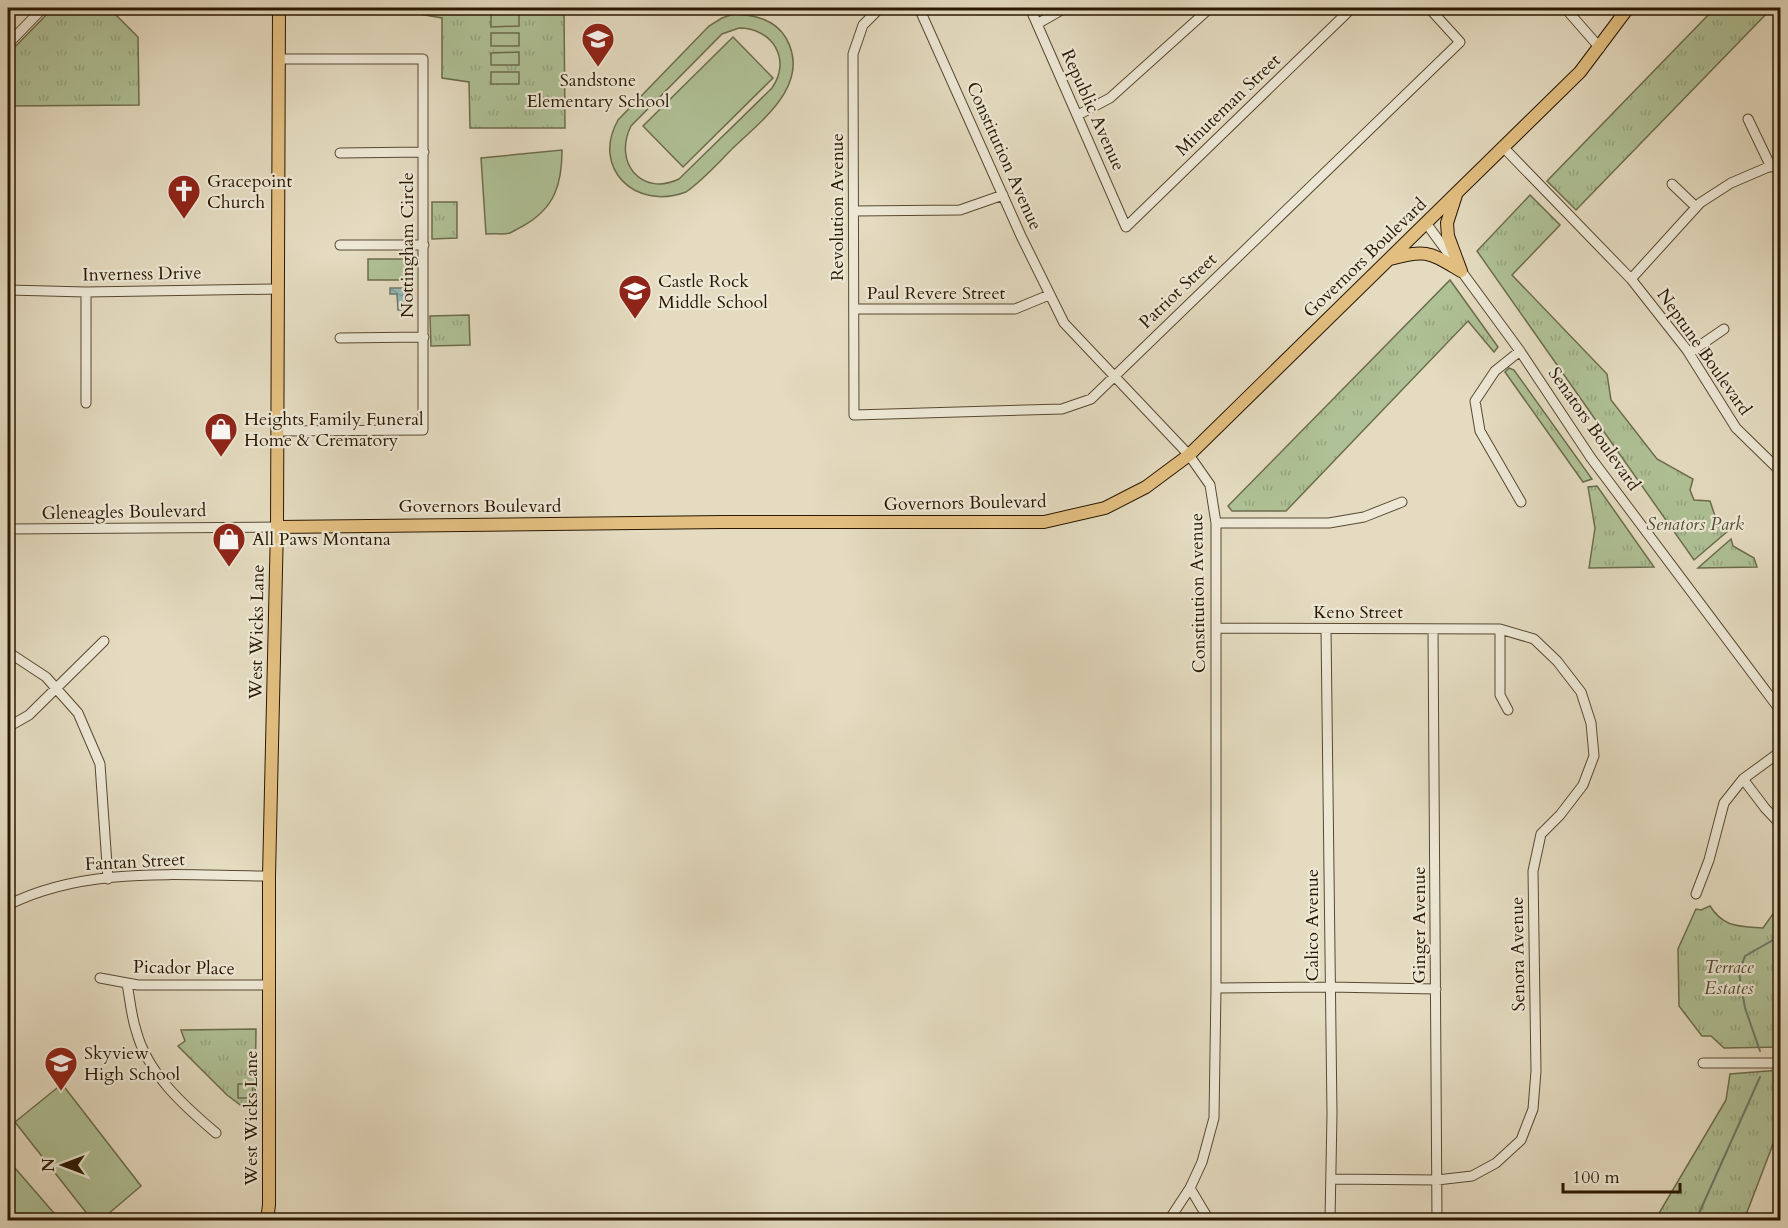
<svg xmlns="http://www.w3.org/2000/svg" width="1788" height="1228" font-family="Cardo,serif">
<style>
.grass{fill:url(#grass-tufts);stroke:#6c6c4c;stroke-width:1.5}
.garden{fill:#afc196;stroke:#6c6c4c;stroke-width:1.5;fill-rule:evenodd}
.water{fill:url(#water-waves);stroke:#6a7a6d;stroke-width:1.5}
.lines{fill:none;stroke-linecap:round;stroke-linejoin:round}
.stream{stroke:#6a7a6d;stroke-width:2}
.minor-casing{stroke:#584931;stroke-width:11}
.major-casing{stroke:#2a1801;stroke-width:14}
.minor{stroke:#ede8d6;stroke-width:9}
.major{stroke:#e2be80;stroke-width:12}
.labels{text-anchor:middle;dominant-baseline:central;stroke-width:4.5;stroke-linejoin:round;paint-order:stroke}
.poi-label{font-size:18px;fill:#2a1801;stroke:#ede8d6;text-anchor:start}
.street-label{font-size:18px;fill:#2a1801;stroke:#ede8d6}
.park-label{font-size:18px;font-style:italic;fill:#524b2e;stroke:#ede8d6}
</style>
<defs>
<pattern id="grass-tufts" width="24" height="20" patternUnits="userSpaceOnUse" patternTransform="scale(1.5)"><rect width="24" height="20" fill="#afc196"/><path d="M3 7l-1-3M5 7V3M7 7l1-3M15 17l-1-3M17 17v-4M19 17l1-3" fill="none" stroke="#97a580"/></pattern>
<pattern id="water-waves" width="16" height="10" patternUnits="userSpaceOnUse" patternTransform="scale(1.5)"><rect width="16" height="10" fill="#95bbb5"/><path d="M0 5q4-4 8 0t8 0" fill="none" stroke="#81a09a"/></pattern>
</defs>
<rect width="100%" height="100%" fill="#e4dbc0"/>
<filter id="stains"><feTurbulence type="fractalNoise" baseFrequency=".00333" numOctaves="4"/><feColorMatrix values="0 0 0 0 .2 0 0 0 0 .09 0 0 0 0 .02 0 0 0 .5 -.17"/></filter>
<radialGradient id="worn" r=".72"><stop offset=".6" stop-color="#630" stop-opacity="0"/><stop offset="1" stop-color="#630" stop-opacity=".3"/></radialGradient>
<path class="grass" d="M53,8H109L138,37L139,105L8,106V54Z
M407,8H564L565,128H470L469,82L442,78V18L408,12Z
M1715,8H1772L1576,210L1547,181Z
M1530,195L1560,225L1512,275L1607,374L1611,400L1657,459L1693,479L1690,490L1694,500L1710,501L1716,519L1726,524L1729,530L1694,560L1477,251Z
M432,202H457V238L432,239Z
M1450,280L1498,347L1494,352L1468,321L1286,511H1232L1228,506Z
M469,315L470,345L431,346L430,316Z
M1509,368L1514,370L1592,479L1583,482L1505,372Z
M1597,486L1654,567L1589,568L1595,528L1588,487Z
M1731,539L1733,546L1754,558L1757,567L1698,568Z
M1780,904V1047L1724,1048L1711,1036H1702L1679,1006L1678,949L1696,909L1701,910L1710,906C1724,928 1739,926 1763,928Z
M256,1029L255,1109L243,1107L227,1095L178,1046L185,1041L181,1030Z
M1780,1070V1126L1744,1220H1655L1726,1100L1730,1074Z"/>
<path class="garden" d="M519,13V26L491,27V14Z
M734,14C754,15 775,19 786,38C812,84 762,120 733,148C718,163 703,180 686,192C635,211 591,168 618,120L709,26L722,18ZM739,28C772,28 792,59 772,88L679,179C641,197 613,162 631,126L722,34Z
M491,33H519V46H491Z
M733,37L773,78L683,167L643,126Z
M519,52V65H491V53Z
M491,72H519V84H491Z
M562,150C562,184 555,208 523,226C519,228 514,231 510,233C503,235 494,233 486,234L481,158Z
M368,259H411L412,280H368Z
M62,1084L141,1186L101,1220H92L15,1122Z
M238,1084H253L252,1098H238Z
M8,1160L60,1220H8Z"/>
<path class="water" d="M390,288H406V310H398L397,294H390Z"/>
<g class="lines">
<path class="stream" d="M1760,1051L1745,1008L1739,973L1745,956L1780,936
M1696,1220L1760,1077"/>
<g class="minor-casing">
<path id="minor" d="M880,8L863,25L853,54L854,415L1062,409L1091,399L1460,42L1429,8
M919,8L1021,236L1064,323L1189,455L1210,485L1216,523V988L1214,1118L1202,1162L1190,1188L1169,1220
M1030,8L1126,227L1352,8
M1565,8L1600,48
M1037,24L1065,8
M8,44L43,8
M1078,115L1110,98L1210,8
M1748,119L1771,167
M1503,147L1631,279L1687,350L1736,428L1780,471
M340,153L424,152
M1672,184L1696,207
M854,211L960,210L1003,195
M1426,223L1520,351L1591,458L1780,710
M340,245H424
M1631,279L1700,203L1731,183L1780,162
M8,290L86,292L278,289
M86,292V403
M855,309H1015L1049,295
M340,338L424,337
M1520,351L1495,371L1475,401L1480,431L1521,502
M1689,353L1724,329
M277,431L423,430V59H279
M1216,523H1329L1364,517L1402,502
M8,529L277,527
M1216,628L1500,629L1534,639L1557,661L1581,692L1591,723L1594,756L1583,785L1560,815L1541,834L1533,871L1536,1071L1533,1109L1521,1140L1496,1163L1472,1176L1437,1180L1332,1179
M1326,629L1332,1114L1330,1220
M1433,629L1437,1220
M1500,629V695L1508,710
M8,652L46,677L78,713L100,764L108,879
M8,727L29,715L104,641
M1743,779L1765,808L1780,824
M1696,894L1709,860L1724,803L1743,779L1780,752
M8,905C87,865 183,876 269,876
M100,978L138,985H269
M127,984C130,999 131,1015 136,1030C147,1073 184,1106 216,1133
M1216,988L1329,987L1436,989
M1703,1063H1780
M1190,1188L1209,1220"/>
</g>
<g class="major-casing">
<path id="major" d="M1456,195L1447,223L1448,236L1461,271
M1390,259C1427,249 1429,252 1461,271
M277,527L723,522H1044L1105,508L1146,487L1189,455L1580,72L1628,8
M267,1220L269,1205V876L277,527L279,8"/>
</g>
<use href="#minor" class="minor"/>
<use href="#major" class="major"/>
</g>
<defs>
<g id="school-pin" transform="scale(1.725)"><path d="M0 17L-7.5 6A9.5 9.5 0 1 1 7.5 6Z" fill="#8f2418" stroke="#ede8d6"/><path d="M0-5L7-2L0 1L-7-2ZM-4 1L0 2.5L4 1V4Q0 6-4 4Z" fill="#fff"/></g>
<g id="church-pin" transform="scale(1.725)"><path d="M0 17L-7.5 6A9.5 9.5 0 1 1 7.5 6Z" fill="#8f2418" stroke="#ede8d6"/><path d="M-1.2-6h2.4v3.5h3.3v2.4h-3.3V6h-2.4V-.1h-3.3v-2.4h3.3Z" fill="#fff"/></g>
<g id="shop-pin" transform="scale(1.725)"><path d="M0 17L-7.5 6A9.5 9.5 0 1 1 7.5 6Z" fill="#8f2418" stroke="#ede8d6"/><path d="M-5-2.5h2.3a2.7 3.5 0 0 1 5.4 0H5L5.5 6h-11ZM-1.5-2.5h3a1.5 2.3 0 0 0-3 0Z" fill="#fff"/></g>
</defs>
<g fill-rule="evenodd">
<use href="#school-pin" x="598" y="39"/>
<use href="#church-pin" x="184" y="191"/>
<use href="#school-pin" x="635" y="291"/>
<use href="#shop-pin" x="221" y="429"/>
<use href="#shop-pin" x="229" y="539"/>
<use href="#school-pin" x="61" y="1063"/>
</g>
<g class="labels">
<g class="poi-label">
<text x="598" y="80" text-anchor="middle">Sandstone<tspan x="598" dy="21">Elementary School</tspan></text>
<text x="207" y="181">Gracepoint<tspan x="207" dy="21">Church</tspan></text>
<text x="658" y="281">Castle Rock<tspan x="658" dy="21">Middle School</tspan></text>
<text x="244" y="419">Heights Family Funeral<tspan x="244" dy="21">Home &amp; Crematory</tspan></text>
<text x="252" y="539">All Paws Montana</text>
<text x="84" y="1053">Skyview<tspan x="84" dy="21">High School</tspan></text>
</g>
<g class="street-label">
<text transform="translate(1228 105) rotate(-44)">Minuteman Street</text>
<text transform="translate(1093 110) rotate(66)">Republic Avenue</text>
<text transform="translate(1004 156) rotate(66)">Constitution Avenue</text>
<text transform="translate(837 207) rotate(-90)">Revolution Avenue</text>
<text transform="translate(407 245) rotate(-90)">Nottingham Circle</text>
<text transform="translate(1365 258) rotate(-44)">Governors Boulevard</text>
<text transform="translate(142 274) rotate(-1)">Inverness Drive</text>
<text transform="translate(1178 291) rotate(-44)">Patriot Street</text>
<text x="936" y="293">Paul Revere Street</text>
<text transform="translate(1704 352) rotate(55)">Neptune Boulevard</text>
<text transform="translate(1594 429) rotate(55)">Senators Boulevard</text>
<text transform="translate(965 503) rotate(-1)">Governors Boulevard</text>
<text x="480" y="506">Governors Boulevard</text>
<text transform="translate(124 512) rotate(-1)">Gleneagles Boulevard</text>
<text transform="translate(1198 593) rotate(-91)">Constitution Avenue</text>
<text x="1358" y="612">Keno Street</text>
<text transform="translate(257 632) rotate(-89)">West Wicks Lane</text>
<text transform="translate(135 862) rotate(-3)">Fantan Street</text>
<text transform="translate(1312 925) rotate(-90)">Calico Avenue</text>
<text transform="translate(1419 925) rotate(-90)">Ginger Avenue</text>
<text transform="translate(1518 954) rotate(-91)">Senora Avenue</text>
<text transform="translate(184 968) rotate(1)">Picador Place</text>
<text transform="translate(251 1118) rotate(-90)">West Wicks Lane</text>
</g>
<g class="park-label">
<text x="1695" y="524">Senators Park</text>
<text x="1729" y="967">Terrace<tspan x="1729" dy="21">Estates</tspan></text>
</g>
</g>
<rect width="1788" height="1228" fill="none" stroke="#e4dbc0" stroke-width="30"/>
<rect x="9" y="9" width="1770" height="1210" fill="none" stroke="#2a1801" stroke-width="3"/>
<rect x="15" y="15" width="1758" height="1198" fill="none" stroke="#2a1801" stroke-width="1.5"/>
<g transform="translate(63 1165) rotate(270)" stroke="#ede8d6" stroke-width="4.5" paint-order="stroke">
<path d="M0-4.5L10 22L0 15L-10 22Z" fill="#2a1801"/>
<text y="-9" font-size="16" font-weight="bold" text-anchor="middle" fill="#2a1801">N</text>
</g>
<path d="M1563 1183v9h117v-9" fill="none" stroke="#2a1801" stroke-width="3"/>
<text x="1572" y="1183" font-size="18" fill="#2a1801" stroke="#ede8d6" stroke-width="4.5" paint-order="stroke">100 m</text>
<rect width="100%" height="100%" filter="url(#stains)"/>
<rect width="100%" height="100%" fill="url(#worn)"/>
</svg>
